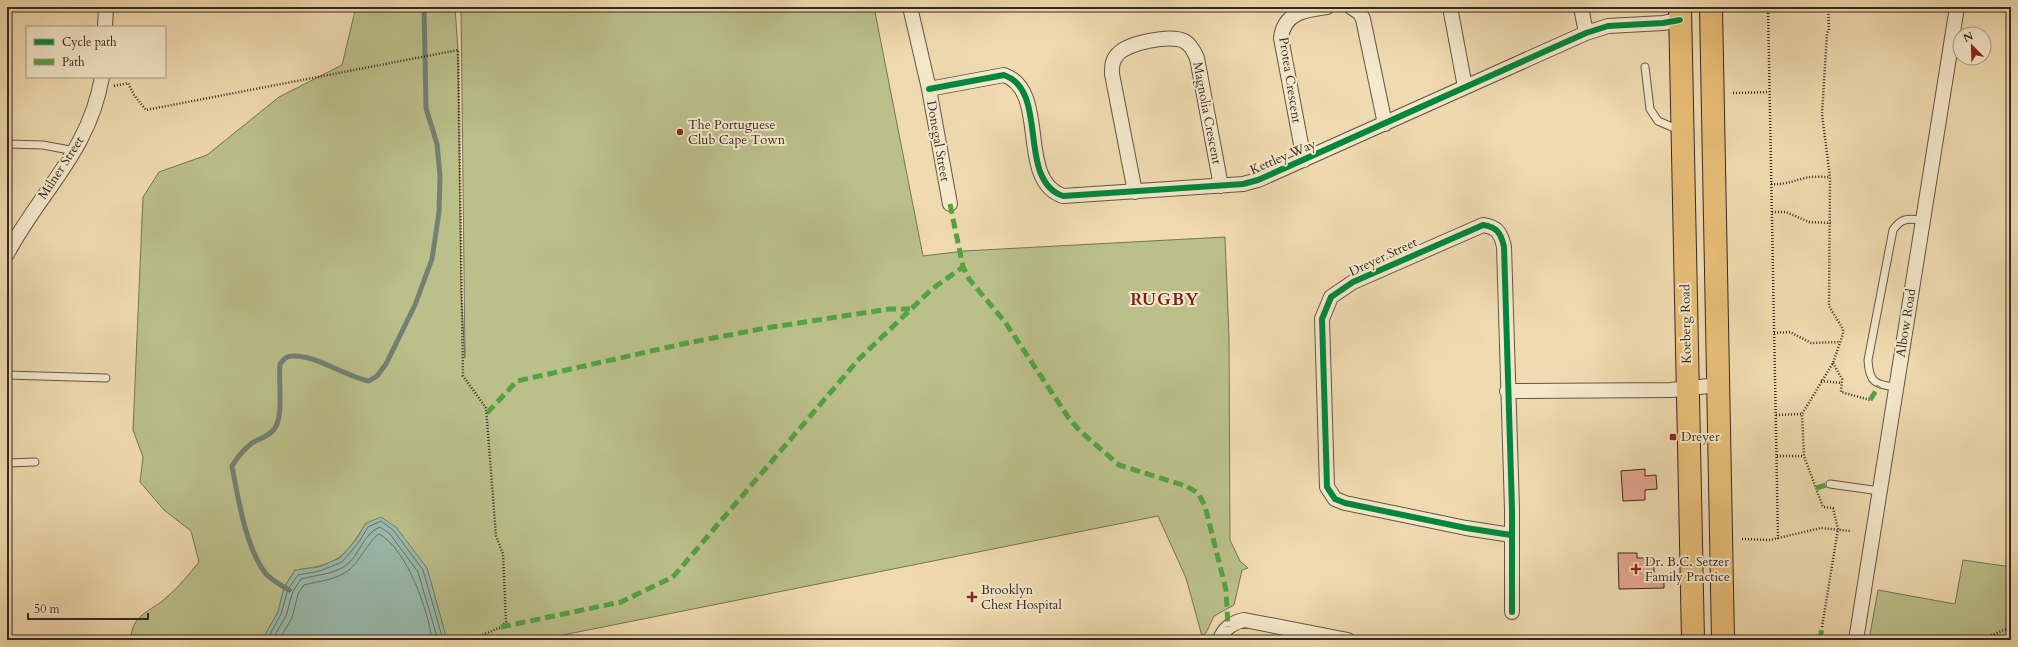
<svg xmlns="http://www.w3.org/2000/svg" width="2018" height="647" font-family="Cardo,serif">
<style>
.green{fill:#bbc08b;stroke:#787456}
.water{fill:#9abbac;stroke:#728174}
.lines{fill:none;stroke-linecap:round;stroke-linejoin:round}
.shore{stroke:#687266;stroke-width:1}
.stream{stroke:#728174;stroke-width:5}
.building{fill:#e4a68f;stroke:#352921}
.lane-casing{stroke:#645645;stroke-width:9}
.street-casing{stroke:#645645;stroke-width:16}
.primary-casing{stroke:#352921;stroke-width:24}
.path{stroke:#352921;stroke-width:2.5;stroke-dasharray:1 2;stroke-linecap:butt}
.lane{stroke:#f5e8cc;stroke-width:7}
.street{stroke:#f5e8cc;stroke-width:14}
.primary{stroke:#e8be78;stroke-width:22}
.quiet{stroke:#53a341;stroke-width:5;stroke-dasharray:10 5;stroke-linecap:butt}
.cycleway-casing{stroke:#f5e8cc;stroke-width:8}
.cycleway{stroke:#00873e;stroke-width:6}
.poi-dot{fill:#8f2418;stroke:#f5e8cc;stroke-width:1.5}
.labels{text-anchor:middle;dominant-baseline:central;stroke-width:4;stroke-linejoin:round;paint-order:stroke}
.street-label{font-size:13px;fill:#352921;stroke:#f5e8cc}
.poi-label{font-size:13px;fill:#352921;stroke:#f5e8cc;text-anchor:start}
.district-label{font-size:17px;font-weight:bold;letter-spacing:1px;fill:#7a1f14;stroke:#f5e8cc}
</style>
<rect width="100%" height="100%" fill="#f0dbb0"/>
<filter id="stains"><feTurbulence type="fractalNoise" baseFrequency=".005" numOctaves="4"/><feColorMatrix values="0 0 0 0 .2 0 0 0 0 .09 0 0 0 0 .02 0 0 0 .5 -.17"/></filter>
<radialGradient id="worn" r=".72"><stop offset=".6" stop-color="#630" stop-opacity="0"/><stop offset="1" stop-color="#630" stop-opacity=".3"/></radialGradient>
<path class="green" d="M356,7H455L458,50L461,290L465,358L461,7H874L923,256L964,251L1225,237L1229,337L1230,540L1240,561L1248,568L1242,570L1234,605L1214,616L1206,633L1202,636L1186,578L1158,516L538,640H447L427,568L366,523C344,559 337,565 295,570L284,587L278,612L262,640H131C131,614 151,612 167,597C179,587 189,574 199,562L191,531L164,510L140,482L143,457L133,430L143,197L159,172L207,155L279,97L342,65Z
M1963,560L2011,567V640H1869L1878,590L1955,604Z"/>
<path class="water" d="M381,517L396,527L427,568L447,640H262L278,612L284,588L295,570L319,567L340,558L356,540L366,523Z"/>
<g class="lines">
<path class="shore" d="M267,640L281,614L288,589L298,575L320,571L342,562L359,542L368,527L381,521L393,530L423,570L443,640
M272,640L286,616L293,591L301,579C315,575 331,575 345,566C360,556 363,533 380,527L390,534L418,572L438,640
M279,640L292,618L298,594L304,585C319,581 336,580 349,570C358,563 372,537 379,534C407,549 428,610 432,640"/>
<path class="stream" d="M289,590C282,586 272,580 266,574C246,549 238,498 232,466C238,456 243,450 252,443C260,438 269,437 275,428C284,414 278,382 280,364C283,360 286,356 292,356C315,354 346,377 369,381L377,376L386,364L415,305L432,259L439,212L440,176L437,144L426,108L424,7"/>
</g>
<path class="building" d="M1645,469V476L1656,475L1657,489L1645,490V500L1623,501L1621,471Z
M1618,553H1637V558H1654V579H1664V588L1619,589Z"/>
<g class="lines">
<g class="lane-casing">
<path id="lane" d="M1645,67L1650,109L1658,121L1679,130
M7,144L43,145L75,151
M7,375L106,378
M1896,387C1875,385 1869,382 1868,360L1893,230C1902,217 1908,219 1923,220
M7,463L35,462
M1830,484L1880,491"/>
</g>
<g class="street-casing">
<path id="street" d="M910,7L929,89L950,204
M1351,7L1360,13L1363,19L1385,124
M1450,7L1465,87
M1581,7L1586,33
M105,27L106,7
M929,89L1004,75C1050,91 1016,180 1063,196L1243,184L1258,180L1586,33L1608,26L1663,23L1680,20
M1304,160L1281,38C1284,12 1306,10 1327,7
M1135,192L1112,74C1112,66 1112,60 1118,54C1127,43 1171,34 1184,41C1190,44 1194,51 1197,58L1221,186
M7,254C41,190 89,152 102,77
M1507,391L1671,390L1718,385
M1511,535L1466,528L1345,503L1335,499L1327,487L1322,319L1331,297L1353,282L1483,225C1497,227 1501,233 1504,247L1512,509V612
M1220,640C1223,629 1233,622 1244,620L1348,640
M1856,640L1957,7"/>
</g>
<g class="primary-casing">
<path id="primary" d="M1680,7L1693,640
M1711,7L1723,640"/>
</g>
<path class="path" d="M1768,7L1778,538L1821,528L1850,531
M1796,7L1803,10H1828
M114,86L128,83L134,95L146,110L458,50L463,376L486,408L496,536L503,554L506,622L501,627L471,640
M1733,93L1769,92
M1771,184C1784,185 1793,181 1805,178C1813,176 1822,177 1830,177
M1772,212H1786L1809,222L1831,223
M1774,333L1790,332L1811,343L1840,342
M1833,363L1842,379L1841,392L1870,400
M1821,381L1842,383
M1776,415L1802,414
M1777,456H1804
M1742,539L1770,540L1778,538
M1822,627L1838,529L1833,508L1823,507L1804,456L1802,414L1833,363L1843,334V329L1829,306L1830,177L1822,114L1827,33L1829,30L1828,7
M1980,640L2011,627"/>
<use href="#lane" class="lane"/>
<use href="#street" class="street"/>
<use href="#primary" class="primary"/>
<path class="quiet" d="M950,204L963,267L969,279L1005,322L1068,417L1080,431L1119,465L1186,486L1198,493L1205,506L1226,590L1228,627
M1870,400L1879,386
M487,413L517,381L687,343L766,328L889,309H910
M1816,488L1830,484
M501,627L621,602L673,577L859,359L932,289L963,267
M1820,640L1822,627"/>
<g class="cycleway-casing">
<path id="cycleway" d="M929,89L1004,75C1050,91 1016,180 1063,196L1243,184L1258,180L1586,33L1608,26L1663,23L1680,20
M1511,535L1466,528L1345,503L1335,499L1327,487L1322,319L1331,297L1353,282L1483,225C1497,227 1501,233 1504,247L1512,509V612"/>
</g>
<use href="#cycleway" class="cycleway"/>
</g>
<g class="poi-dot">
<circle cx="680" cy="132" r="4"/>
<rect x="1669" y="433" width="8" height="8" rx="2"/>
<path d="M1634 563h4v4h4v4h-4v4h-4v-4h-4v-4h4z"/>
<path d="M970 591h4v4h4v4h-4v4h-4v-4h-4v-4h4z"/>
</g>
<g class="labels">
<g class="street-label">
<text transform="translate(1290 80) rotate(81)">Protea Crescent</text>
<text transform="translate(1207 113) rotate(79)">Magnolia Crescent</text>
<text transform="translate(938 141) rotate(80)">Donegal Street</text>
<text transform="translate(1283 157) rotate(-23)">Kettley Way</text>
<text transform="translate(61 168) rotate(-57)">Milner Street</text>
<text transform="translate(1383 257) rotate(-25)">Dreyer Street</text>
<text transform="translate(1906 323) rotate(-81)">Albow Road</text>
<text transform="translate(1686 324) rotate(-91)">Koeberg Road</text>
</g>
<g class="poi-label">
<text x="688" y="125">The Portuguese<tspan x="688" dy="15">Club Cape Town</tspan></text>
<text x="1681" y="437">Dreyer</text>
<text x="1645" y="562">Dr. B.C. Setzer<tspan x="1645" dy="15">Family Practice</tspan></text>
<text x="981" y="590">Brooklyn<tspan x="981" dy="15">Chest Hospital</tspan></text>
</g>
<g class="district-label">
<text x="1165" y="299">RUGBY</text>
</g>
</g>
<rect width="2018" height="647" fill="none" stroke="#f0dbb0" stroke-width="24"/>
<rect x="8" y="8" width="2002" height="631" fill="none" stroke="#352921" stroke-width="2"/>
<rect x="12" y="12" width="1994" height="623" fill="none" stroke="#352921"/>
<rect x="26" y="26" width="140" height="52" fill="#f5e8cc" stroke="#a89c88"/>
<rect x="34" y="39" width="20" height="6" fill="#00873e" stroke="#a89c88"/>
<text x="62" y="46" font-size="12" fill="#352921">Cycle path</text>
<rect x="34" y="59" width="20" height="6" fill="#53a341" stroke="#a89c88"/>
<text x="62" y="66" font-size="12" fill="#352921">Path</text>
<g transform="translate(1972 46) rotate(337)"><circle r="19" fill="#f5e8cc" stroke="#a89c88"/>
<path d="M0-3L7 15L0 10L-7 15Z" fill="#8f2418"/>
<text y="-6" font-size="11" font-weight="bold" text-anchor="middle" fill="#352921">N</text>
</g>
<path d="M28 613v6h120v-6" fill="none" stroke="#352921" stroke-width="2"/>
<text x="34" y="613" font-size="12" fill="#352921" stroke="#f5e8cc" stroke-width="3" paint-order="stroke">50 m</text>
<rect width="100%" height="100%" filter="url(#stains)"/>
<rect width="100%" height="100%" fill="url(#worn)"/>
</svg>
